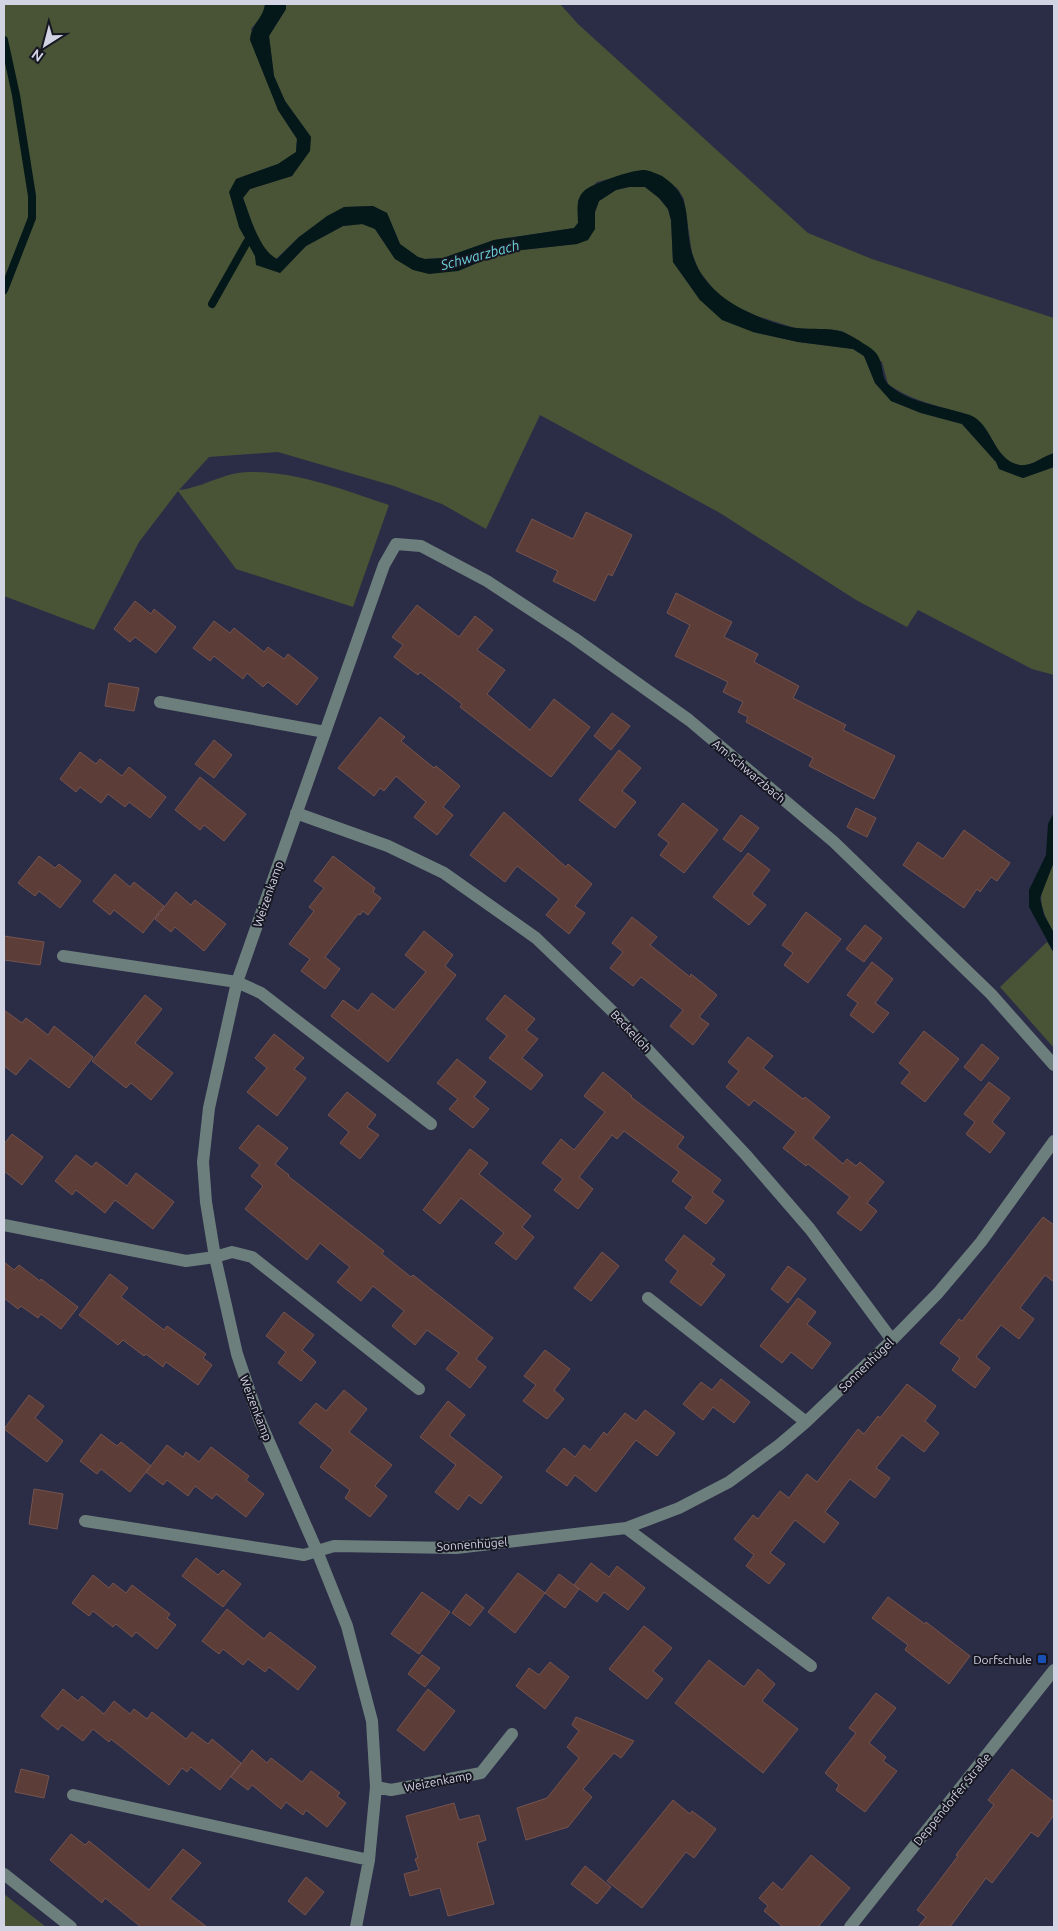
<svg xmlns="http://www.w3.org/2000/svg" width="1058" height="1931" font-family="Ubuntu,sans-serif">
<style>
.green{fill:#485435}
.water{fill:#041819}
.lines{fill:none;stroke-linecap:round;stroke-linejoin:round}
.stream{stroke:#041819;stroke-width:8}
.building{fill:#5c3d38;stroke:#75534e}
.minor{stroke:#6d7f7d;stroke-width:12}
.transit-dot{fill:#1a4fb4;stroke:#161722;stroke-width:2}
.labels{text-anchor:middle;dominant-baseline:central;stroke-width:4;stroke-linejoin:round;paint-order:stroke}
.street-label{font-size:12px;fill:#d2d4e4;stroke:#161722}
.poi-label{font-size:12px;fill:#d2d4e4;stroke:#161722;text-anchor:end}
.water-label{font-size:14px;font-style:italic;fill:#6bd4db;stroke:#161722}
</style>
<rect width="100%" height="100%" fill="#2b2d47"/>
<path class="green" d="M4,4H265L264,13L251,29L278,110L297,139L296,152L278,164L236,179L239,227L255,256L280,273L306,246L343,226L363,224L375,229L395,259L458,271L503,252L577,244L595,229V212L599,201L616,190L629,187H645L659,198L668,209L671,220L673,262L700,300L753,332L798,342L853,349L864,356L875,383L891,401L921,413L962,424L996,462L999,469L1023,478L1054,467V675L1032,669L918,610L907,627L856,600L720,513L540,415L486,529L442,504L394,486L278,452L209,457L179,490C202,488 224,472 249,472C297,471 344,490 389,505L353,607L236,569L178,491L139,542L94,630L4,596Z
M286,4H560L578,24L808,233L872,259L1054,318V453C1041,457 1030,469 1015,464C995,457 991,426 973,417C966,413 958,412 951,410C928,403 907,398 888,384L882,362L842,331L795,328L757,316L731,304L715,291L699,271L692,253L684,199L678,189L660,175L644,170L597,182L578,200V223L574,228L494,240L443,258L425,259L418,257L400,244L387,213L373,206L344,207L299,237L276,259C257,248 251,217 243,198L250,189L292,176L311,137L285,101L274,76L269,36L286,9Z
M1054,862V933C1035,899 1039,896 1054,862Z
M1047,942L1054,953V1048L1000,987Z
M4,1894L46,1927H4Z"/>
<path class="water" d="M265,4H286V9L269,36L274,76L285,101L311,137L310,151L292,176L250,189L243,198C250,216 259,250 277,259L299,237L327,216L344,207L373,206L387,213L400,244L418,257L425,259L443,258L494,240L574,228L578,223C578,213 575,199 584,191C590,184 635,169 644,170C649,170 657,174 662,176C695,198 683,221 692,253C696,268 705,281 716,291C733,308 773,325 797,328C811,330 829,327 843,332C851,335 861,342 869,347C887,358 878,375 889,385C907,401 934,405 956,411C961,413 969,414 974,417C992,428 994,457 1016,464C1030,469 1041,457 1054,453V467L1023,478L999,469L996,462L962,424L921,413L891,401L875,383L864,356L853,349L798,342L753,332L722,320L700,300L673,262L671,220L668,209L659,198L645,187H629L616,190L599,201L595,212V229L588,240L577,244L503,252L458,271L429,274L413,270L395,259L375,229L362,224L343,226L306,246L280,273L256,265L255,256L239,227L229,192L236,179L278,164L296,152L297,139L278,110L250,40C251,24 263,19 265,4Z
M1054,812V862L1040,898L1044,915L1054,933V953L1029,907V890L1046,855L1048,824Z"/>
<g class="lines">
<path class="stream" d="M4,40L16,95L32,196V218L4,290
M212,304L247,242"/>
</g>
<path class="building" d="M586,512L632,535L612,576L608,574L595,601L553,581L558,571L516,551L532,519L573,539Z
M676,593L732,622L724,637L758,654L754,662L799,686L793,698L846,725L843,730L895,756L874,799L809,766L813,758L746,722L748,717L738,712L743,702L723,692L728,682L675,656L690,625L667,613Z
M135,601L151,614L154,609L176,627L156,653L135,637L130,642L114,629Z
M417,605L459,637L475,616L493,630L477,650L505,670L487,694L530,730L554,699L590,727L551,777L460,707L462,704L420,672L418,675L394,657L403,645L392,637Z
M214,621L230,633L234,628L264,652L268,647L284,659L288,654L318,678L297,705L268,682L263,687L247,673L243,679L214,656L210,661L193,648Z
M109,683L139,688L134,711L105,706Z
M612,713L630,726L611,750L594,736Z
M380,717L405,737L401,741L434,768L436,766L460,786L443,807L453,815L437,835L414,817L426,802L396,776L384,791L380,788L374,796L338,768Z
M214,740L232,755L214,778L195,764Z
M619,750L641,768L622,791L636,802L615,828L579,800Z
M80,752L96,764L100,759L122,776L129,767L166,797L150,818L129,802L125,807L108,794L101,803L80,787L76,792L60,779Z
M200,777L246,814L224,841L204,825L200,830L175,810Z
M683,803L718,830L684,873L660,855L669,843L658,835Z
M856,808L876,818L867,837L847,827Z
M504,812L566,867L568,864L592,884L575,906L585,913L569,934L546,915L559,899L534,879L517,866L505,882L470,855Z
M741,815L759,828L741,852L723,839Z
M964,830L1010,863L997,881L991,877L980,892L977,889L964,908L903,865L918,842L943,859Z
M748,853L770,870L752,894L766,905L749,925L713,897Z
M39,856L55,868L59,864L81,881L60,908L39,891L35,896L18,883Z
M333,856L375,888L373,892L381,898L368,915L363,911L360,915L358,914L325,957L340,969L325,989L301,971L310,959L289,944L314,911L309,907L324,888L314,881Z
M115,874L130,887L134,882L164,906L143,933L114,910L110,915L93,901Z
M176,892L191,905L195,900L226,924L204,951L175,927L171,932L155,919Z
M806,912L841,939L808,983L784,965L793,953L782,945Z
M632,917L657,937L650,945L690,977L691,974L717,995L699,1017L709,1024L693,1045L670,1026L683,1010L641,977L633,986L610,968L623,952L612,943Z
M865,925L882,938L864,962L846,949Z
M424,931L453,955L445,966L456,975L388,1062L331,1016L343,1000L358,1011L372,993L394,1010L426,972L405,955Z
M4,936L44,942L40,965L4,960Z
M872,962L893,979L875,1003L889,1013L873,1033L850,1015L858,1003L847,995Z
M145,995L162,1009L135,1043L173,1073L151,1100L131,1083L126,1088L92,1061Z
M505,995L535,1019L526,1030L538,1039L522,1058L543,1075L531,1090L489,1058L507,1036L486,1019Z
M4,1010L22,1023L26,1018L48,1035L54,1026L93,1057L69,1088L30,1058L16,1075L4,1066Z
M924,1031L959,1059L925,1102L901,1083L910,1072L899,1063Z
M274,1034L304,1058L294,1069L306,1078L277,1116L247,1092L267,1068L255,1058Z
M748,1037L773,1056L763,1068L803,1099L805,1097L830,1117L813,1138L843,1164L847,1159L856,1166L860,1162L884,1182L867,1203L877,1211L861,1231L837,1213L850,1197L808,1164L806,1166L783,1148L796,1132L754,1100L749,1106L726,1087L739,1071L728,1062Z
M982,1044L999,1058L981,1081L964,1067Z
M457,1059L486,1082L474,1097L489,1109L473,1128L449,1109L458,1099L437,1083Z
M603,1072L632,1096L631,1097L684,1137L677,1147L721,1180L712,1192L724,1201L706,1224L685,1208L693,1197L672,1181L679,1172L624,1131L617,1139L612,1135L579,1177L593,1189L578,1209L554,1190L563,1179L542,1163L561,1139L574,1150L605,1112L584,1096Z
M989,1082L1010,1098L992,1122L1005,1133L990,1153L966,1134L975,1122L964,1114Z
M347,1092L376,1115L367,1127L379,1135L360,1159L340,1143L349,1132L328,1115Z
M258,1125L288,1148L275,1164L289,1175L288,1176L384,1251L382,1254L411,1277L413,1275L493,1338L476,1359L486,1367L470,1388L446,1369L459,1353L427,1330L415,1345L392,1326L404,1311L373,1286L361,1301L337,1282L350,1267L320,1243L307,1260L245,1209L263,1186L251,1176L260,1165L239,1148Z
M12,1134L43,1157L22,1185L4,1171V1144Z
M470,1149L488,1163L479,1174L531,1216L522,1227L534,1237L516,1260L495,1243L504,1233L461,1198L440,1224L423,1210Z
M76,1155L92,1167L96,1162L127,1186L136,1173L174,1202L153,1229L115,1200L105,1213L76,1190L72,1195L55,1181Z
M1043,1217L1054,1225V1282L1045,1275L1020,1308L1034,1319L1019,1339L1001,1325L976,1357L990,1368L975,1388L952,1370L960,1358L940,1343L959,1319L962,1321Z
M684,1235L715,1259L711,1264L725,1275L701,1306L670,1282L678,1271L665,1260Z
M602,1252L619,1266L591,1301L574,1288Z
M4,1262L14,1270L19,1265L40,1281L41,1279L78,1307L61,1329L41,1314L38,1318L21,1306L18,1309L4,1298Z
M788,1266L806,1279L788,1303L771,1289Z
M110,1274L128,1288L121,1297L164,1330L167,1326L206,1354L203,1358L212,1365L198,1385L166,1362L163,1367L146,1354L144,1356L123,1340L118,1345L79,1315Z
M798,1298L816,1312L807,1324L831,1343L812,1369L791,1352L782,1363L760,1346Z
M284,1312L314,1335L302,1350L316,1362L301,1381L278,1363L286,1352L266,1336Z
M545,1350L570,1369L554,1390L564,1399L547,1419L523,1401L536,1385L524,1376Z
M721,1379L750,1402L734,1423L713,1407L703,1420L683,1404L701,1382L712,1390Z
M907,1384L936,1406L925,1421L939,1433L924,1452L902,1435L876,1468L890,1478L875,1498L850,1479L825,1512L839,1523L824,1543L795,1520L770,1553L785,1564L769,1584L746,1566L754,1555L734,1539L753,1515L758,1519L780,1491L789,1498L807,1474L817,1482L858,1429L864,1434L878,1416L880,1418Z
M344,1390L367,1409L349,1432L392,1465L375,1486L387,1496L370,1517L345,1498L350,1490L320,1467L333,1450L299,1423L316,1403L326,1411Z
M29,1395L44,1406L35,1418L63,1441L47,1462L4,1429Z
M448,1401L465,1415L449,1435L502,1477L481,1504L469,1495L458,1510L435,1492L456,1465L420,1437Z
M645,1410L675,1433L657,1456L636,1440L596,1492L575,1475L567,1486L546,1471L564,1448L575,1457L584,1445L590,1450L604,1432L607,1435L625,1413L636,1421Z
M101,1434L117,1446L121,1442L151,1466L130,1492L101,1469L97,1474L80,1461Z
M167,1445L183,1457L186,1452L199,1462L211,1447L249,1476L246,1480L264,1494L246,1517L216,1494L212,1499L195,1486L188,1496L167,1480L163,1485L146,1472Z
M34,1489L63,1494L57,1529L29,1524Z
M196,1558L218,1575L223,1570L241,1584L223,1607L182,1576Z
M591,1563L609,1577L617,1566L645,1588L628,1610L604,1592L597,1602L574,1585Z
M518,1573L545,1593L515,1633L488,1612Z
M559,1574L579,1589L565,1608L545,1593Z
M93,1575L109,1588L113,1583L126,1593L132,1585L170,1614L167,1618L176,1625L157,1649L136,1632L132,1637L116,1624L113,1627L93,1611L89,1616L72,1603Z
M422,1592L450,1612L419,1654L391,1634Z
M466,1594L484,1608L470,1626L452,1613Z
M888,1597L925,1624L926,1622L970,1656L949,1684L905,1650L908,1645L872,1618Z
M227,1609L264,1639L270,1632L316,1667L298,1690L269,1667L265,1672L248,1659L243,1665L223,1649L219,1654L202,1641Z
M644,1626L672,1648L653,1671L663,1679L647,1699L609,1669Z
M422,1655L440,1668L425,1687L408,1674Z
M709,1660L744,1687L758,1669L775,1684L762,1701L798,1729L763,1773L675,1703Z
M550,1662L569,1677L545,1709L516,1686L529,1668L539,1675Z
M63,1689L78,1701L82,1696L104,1714L114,1701L130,1714L134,1709L147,1719L152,1712L186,1739L192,1732L208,1744L212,1739L241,1763L220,1790L191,1767L187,1772L182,1768L169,1785L111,1739L109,1742L93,1729L83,1741L62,1725L58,1730L41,1716Z
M428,1689L455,1711L424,1751L397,1730Z
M876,1693L896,1708L869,1743L886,1757L883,1761L897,1771L865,1812L836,1790L839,1785L825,1773L856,1733L849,1728Z
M576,1717L634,1741L621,1758L614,1753L583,1789L592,1797L568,1827L526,1840L517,1808L547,1798L579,1758L567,1747L579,1731L572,1725Z
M252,1750L267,1763L271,1758L302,1782L311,1771L340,1793L337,1796L346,1803L327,1827L306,1810L303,1815L286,1802L281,1809L252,1785L248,1790L231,1777Z
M21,1769L49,1776L44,1798L15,1792Z
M1012,1769L1054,1802V1815L1038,1837L1031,1832L992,1883L986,1878L950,1927H918L926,1917L917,1910L958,1856L956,1855L994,1805L988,1800Z
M673,1800L690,1814L692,1811L716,1829L694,1858L686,1852L642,1908L607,1881Z
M454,1803L459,1820L479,1815L486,1840L477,1843L494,1904L448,1916L440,1888L410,1896L404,1874L419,1870L415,1859L418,1858L406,1816Z
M71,1834L85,1845L89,1841L149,1890L183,1849L201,1863L170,1899L207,1927H141L105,1898L102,1903L50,1860Z
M811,1855L850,1888L818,1927H783L764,1911L768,1906L759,1898L773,1882L782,1890Z
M585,1866L611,1887L597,1904L571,1884Z
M306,1877L324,1892L305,1915L288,1901Z"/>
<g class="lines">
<path class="minor" d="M160,702L325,732
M296,813L388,846L444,873L536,938L611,1010L746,1155L810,1229L892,1340
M63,956L237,982L261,993L431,1124
M4,1225L186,1261L215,1257L232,1252L252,1257L419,1389
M648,1298L806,1422
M85,1521L304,1555L334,1546L456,1548L626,1528L679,1508L729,1482L779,1445L806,1422L892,1340L938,1293L981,1242L1054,1141
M626,1528L811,1666
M376,1787L391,1790L481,1773L512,1734
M73,1795L369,1860
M4,1874L71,1927
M356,1927L369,1860L376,1787L372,1721L347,1626L317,1551L259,1419L237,1354L215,1257L206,1202L203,1162L209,1108L237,982L384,565L396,544L421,546L487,581L574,638L689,720L834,842L991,994L1054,1065
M850,1927L1054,1670"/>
</g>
<rect class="transit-dot" x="1037" y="1654" width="10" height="10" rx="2.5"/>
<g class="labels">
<g class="street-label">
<text transform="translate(749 771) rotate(40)">Am Schwarzbach</text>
<text transform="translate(268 894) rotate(-71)">Weizenkamp</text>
<text transform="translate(631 1031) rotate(47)">Beckelloh</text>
<text transform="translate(866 1365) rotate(-44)">Sonnenhügel</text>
<text transform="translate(256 1408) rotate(69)">Weizenkamp</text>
<text transform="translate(472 1544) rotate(-4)">Sonnenhügel</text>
<text transform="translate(438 1781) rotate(-11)">Weizenkamp</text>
<text transform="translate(952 1799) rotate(-51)">Deppendorfer Straße</text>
</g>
<g class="poi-label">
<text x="1032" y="1659">Dorfschule</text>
</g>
<g class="water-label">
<text transform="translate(480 255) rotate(-15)">Schwarzbach</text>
</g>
</g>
<rect width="1058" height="1931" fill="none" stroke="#d2d4e4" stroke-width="10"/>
<g transform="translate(45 45) rotate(216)" stroke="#161722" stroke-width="4" paint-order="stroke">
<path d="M0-4L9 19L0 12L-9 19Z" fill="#d2d4e4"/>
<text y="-8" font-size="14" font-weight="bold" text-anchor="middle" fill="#d2d4e4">N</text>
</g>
</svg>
